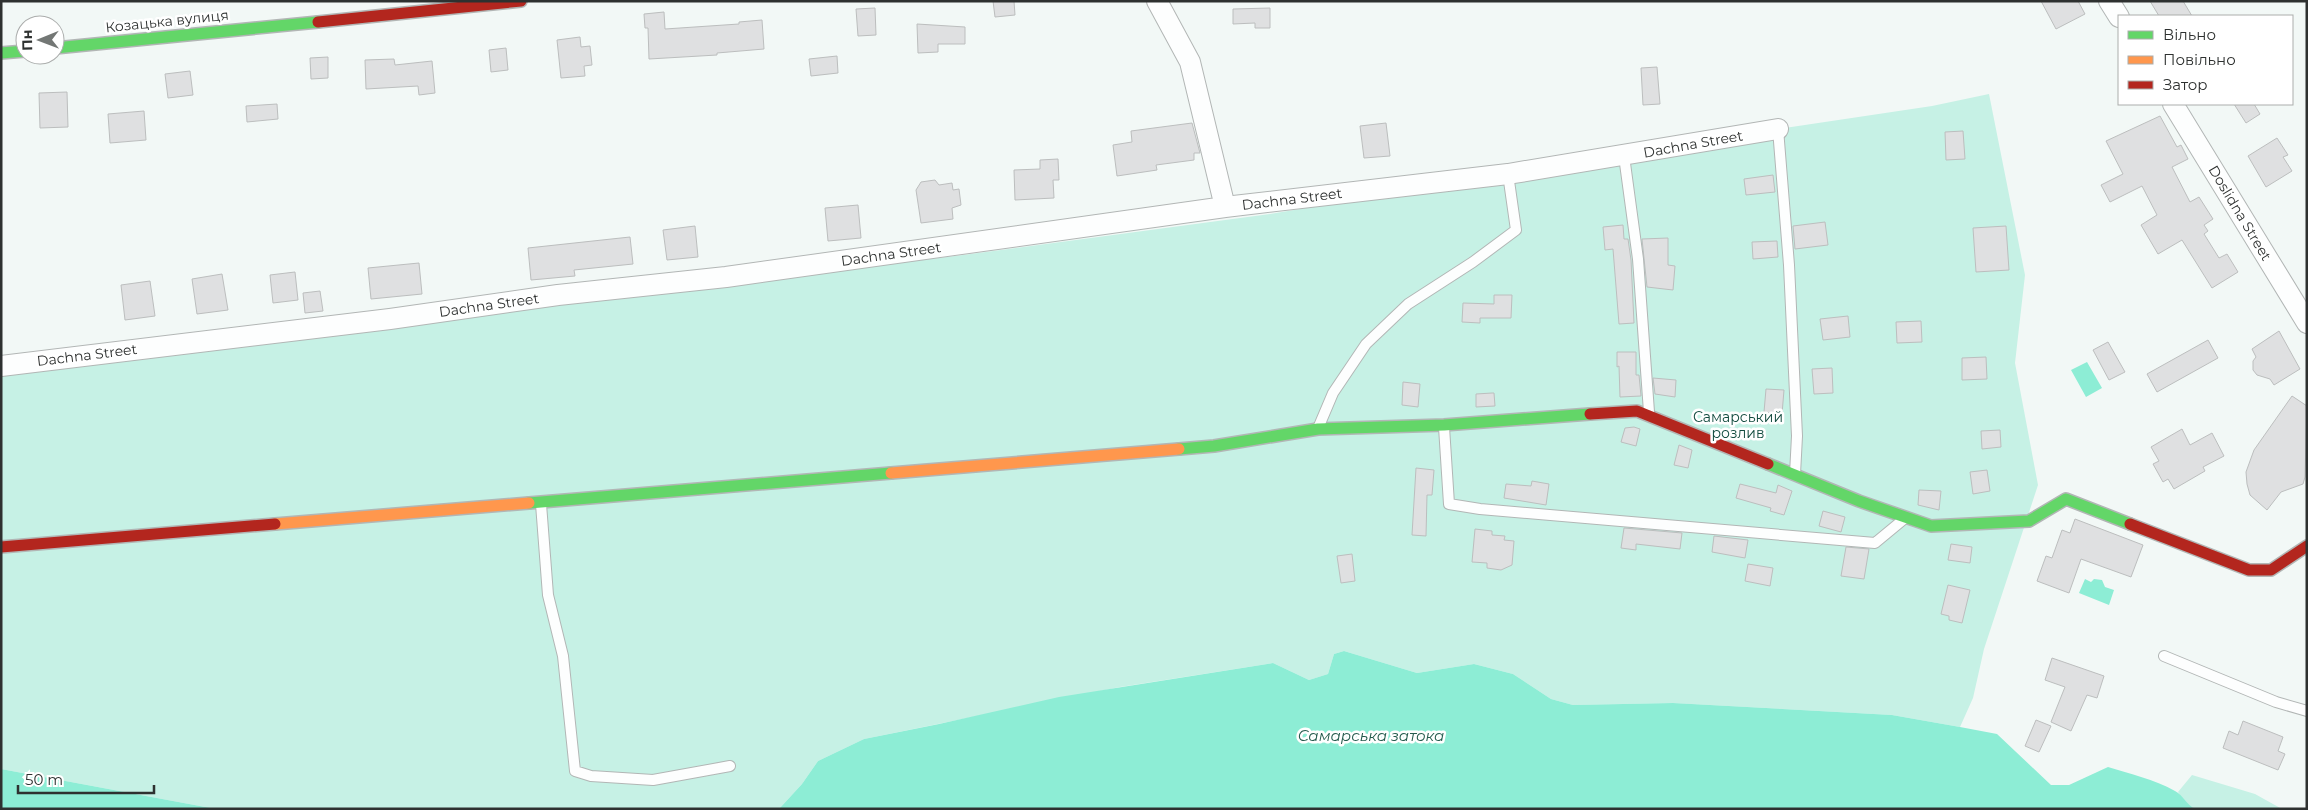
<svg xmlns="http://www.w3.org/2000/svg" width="2308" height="810" font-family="Montserrat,sans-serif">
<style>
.green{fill:#c6f1e5}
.water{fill:#8dedd5}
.building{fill:#dfe0e1;stroke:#bcbebe}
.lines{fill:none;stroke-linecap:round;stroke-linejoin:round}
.lane-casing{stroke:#b2b6b5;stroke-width:12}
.street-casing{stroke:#b2b6b5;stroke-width:22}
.fast-casing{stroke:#b2b6b5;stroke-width:14}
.slow-casing{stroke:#b2b6b5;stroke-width:14}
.jam-casing{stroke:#b2b6b5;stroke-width:14}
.lane{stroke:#fdfefe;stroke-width:10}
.street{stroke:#fdfefe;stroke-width:20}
.fast{stroke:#63d668;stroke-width:11}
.slow{stroke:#ff974d;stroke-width:11}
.jam{stroke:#b3261e;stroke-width:11}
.labels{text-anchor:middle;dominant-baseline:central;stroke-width:5;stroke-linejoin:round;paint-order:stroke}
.street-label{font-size:14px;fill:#2e3130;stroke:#fff}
.park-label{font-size:14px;fill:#114b3e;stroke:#fff}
.water-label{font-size:15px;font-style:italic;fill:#245b4d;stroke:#fff}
</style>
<rect width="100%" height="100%" fill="#f2f8f6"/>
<path class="green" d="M1989,94L2025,275L2015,363L2038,485L1984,649L1973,698L1960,727L1892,715L1673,703L1573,705L1551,699L1513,674L1474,664L1417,673L1344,651L1334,654L1328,674L1309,680L1273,663L1120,687L864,739L818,761L802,784L779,809H216L1,769V377L51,366L963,255L1270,214L1778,129L1932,106Z
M2192,775L2255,794L2282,809H2195L2187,805L2178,792Z"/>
<path class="water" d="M2087,362L2102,388L2086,397L2071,370Z
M2085,579L2091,582L2094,579L2102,580L2105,587L2114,590L2109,605L2079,593Z
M1344,651L1417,673L1474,664L1513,674L1551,699L1573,705L1673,703L1892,715L1960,727L1997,734L2051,785H2069L2108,767C2130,774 2154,779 2175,791C2183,795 2186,804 2195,809H779L802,784L818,761L864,739L939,724L1059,697L1273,663L1309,680L1328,674L1334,654Z
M1,769L216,809H1Z"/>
<path class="building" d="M993,1H1014L1015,15L995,17Z
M2041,1H2078L2085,14L2056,29Z
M2150,1H2183L2192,16H2159Z
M875,8L876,35L858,36L856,9Z
M1270,8V28H1255V23L1233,24V9Z
M664,12L665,29L739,24V22L762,20L764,49L717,53V55L649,59L648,28H645L644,14Z
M917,24L965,27V44H938V52L918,53Z
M580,37L581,47L590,46L592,65L584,66L585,76L561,78L557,40Z
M506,48L508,70L491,72L489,50Z
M837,56L838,73L811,76L809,59Z
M328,57V78L311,79L310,58Z
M394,59L395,65L432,61L435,93L419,95L418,86L366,89L365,60Z
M1657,67L1660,104L1643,105L1641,68Z
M190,71L193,95L168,98L165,74Z
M67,92L68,127L40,128L39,93Z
M277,104L278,119L247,122L246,106Z
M2234,104H2254L2260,114L2246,123Z
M144,111L146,140L110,143L108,114Z
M2160,116L2177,147L2181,145L2188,159L2172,167L2190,202L2199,197L2213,219L2204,225L2208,231L2204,234L2219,258L2227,254L2238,272L2212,288L2182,240L2158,254L2141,225L2157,215L2142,186L2110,202L2101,185L2123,174L2106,141Z
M1192,123L1200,153H1194V160L1156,165L1157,170L1117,176L1113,145L1132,142L1131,131Z
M1386,123L1390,156L1364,158L1360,126Z
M1963,131L1965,159L1946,160L1945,132Z
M2277,138L2288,155L2283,157L2292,171L2266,187L2248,156Z
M1058,159L1059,180H1053L1054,198L1015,200L1014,170L1040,169V160Z
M1773,175L1775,192L1746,195L1744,179Z
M935,180L939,185L952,183L953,190L959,189L961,205L952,208L953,219L921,223L916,190L921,182Z
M858,205L861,238L828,241L825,208Z
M1825,222L1828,245L1795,249L1793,226Z
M1623,225L1624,239H1628L1631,260L1634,323L1619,324L1613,249L1605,250L1603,227Z
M695,226L698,257L667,260L663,230Z
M2006,226L2009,270L1976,272L1973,228Z
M630,237L633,264L574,270L575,276L531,280L528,248Z
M1668,238V265L1675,266L1673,290L1647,287L1642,239Z
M1777,241L1778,257L1753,259L1752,242Z
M419,263L422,294L371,299L368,268Z
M295,272L298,300L273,303L270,275Z
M222,274L228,310L197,314L192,279Z
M150,281L155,316L125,320L121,285Z
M320,291L323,311L305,313L303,293Z
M1494,295H1512L1511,318H1480V323L1462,322L1463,303L1494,304Z
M1848,316L1850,337L1823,340L1820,319Z
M1921,321L1922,342L1897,343L1896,322Z
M2279,331L2300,369L2274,385L2270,379L2257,375L2253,370V361L2256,357L2252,349Z
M2208,340L2218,358L2157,392L2147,374Z
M2108,342L2125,372L2109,380L2093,350Z
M1617,352H1636V375H1639L1641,396L1620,397L1619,366L1617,367Z
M1986,357L1987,379L1962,380V358Z
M1832,368L1833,393L1814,394L1812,369Z
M1653,378L1676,380L1675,397L1655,394Z
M1403,382L1420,384L1418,407L1402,405Z
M1766,389L1784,390L1782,414L1764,412Z
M1492,393H1494L1495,406L1476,407V394Z
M2292,396L2307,406L2305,477L2303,484L2281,492L2267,510L2250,495L2247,484L2246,472L2254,450Z
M1634,427L1640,429L1636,446L1621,442L1625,428Z
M2182,429L2190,445L2212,433L2224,456L2203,467L2205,471L2174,489L2168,479L2163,482L2153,464L2159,461L2151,447Z
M2000,430L2001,447L1982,449L1981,431Z
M1679,445L1692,450L1688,468L1674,465Z
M1416,468L1434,470L1432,495H1427L1426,536L1412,535Z
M1987,470L1990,491L1973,494L1970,472Z
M1532,481L1549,484L1546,505L1504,498L1506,484L1531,486Z
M1740,484L1776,493L1778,485L1792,491L1784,515L1770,511L1771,508L1736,498Z
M1919,490L1941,491L1939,510L1918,505Z
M1823,511L1845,517L1841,532L1819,526Z
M2075,519L2143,545L2131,577L2081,559L2069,593L2037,581L2046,556L2052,558L2062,530L2070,533Z
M1624,528L1682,533L1680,549L1636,544V550L1621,548Z
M1475,529L1492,531V535L1505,536L1504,540L1514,541L1512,565L1501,570L1487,568V563L1472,562Z
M1714,536L1748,540L1745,558L1712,552Z
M1951,544L1972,547L1970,563L1948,560Z
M1846,547L1869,549L1864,579L1841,576Z
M1352,554L1355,581L1341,583L1337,556Z
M1748,564L1773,568L1770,586L1745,581Z
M1948,585L1970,590L1962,623L1949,620V616L1941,614Z
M2052,658L2104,676L2097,698L2087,695L2071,731L2051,722L2065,687L2045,680Z
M2036,720L2051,726L2039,752L2025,746Z
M2243,721L2283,737L2278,751L2285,754L2278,770L2223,748L2229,731L2238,735Z"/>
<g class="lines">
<g class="lane-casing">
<path id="lane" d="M1778,129L1789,265L1797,436L1795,474
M1624,156L1638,259L1649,412
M1319,426L1333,393L1366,344L1408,304L1473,262L1516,230L1508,174
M1444,427L1449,504L1480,509L1875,543L1904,519
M541,504L548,595L563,656L575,771L591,776L653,780L730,766
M2164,656L2276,702L2307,711"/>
</g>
<g class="street-casing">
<path id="street" d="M1157,1L1190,62L1225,207
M2109,1L2119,17
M2173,104L2307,323
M1,366L390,319L558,295L726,277L1225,207L1508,174L1778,129"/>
</g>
<g class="fast-casing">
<path id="fast" d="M55,48L318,22
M1,53L25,51
M1179,449L1214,446L1318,429L1444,425L1590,414
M1768,464L1859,501L1931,526L2029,521L2066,499L2130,524
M529,503L891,473"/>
</g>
<g class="slow-casing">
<path id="slow" d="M891,473L1179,449
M275,524L529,503"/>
</g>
<g class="jam-casing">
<path id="jam" d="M318,22L521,1
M1590,414L1637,411L1768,464
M2130,524L2249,570H2271L2307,546
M1,547L275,524"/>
</g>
<use href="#lane" class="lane"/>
<use href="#street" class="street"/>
<use href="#fast" class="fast"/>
<use href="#slow" class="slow"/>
<use href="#jam" class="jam"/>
</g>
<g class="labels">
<g class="street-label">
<text transform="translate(167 21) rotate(-6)">Козацька вулиця</text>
<text transform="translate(1693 144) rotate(-10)">Dachna Street</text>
<text transform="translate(1292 199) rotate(-7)">Dachna Street</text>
<text transform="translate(2240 213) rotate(59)">Doslidna Street</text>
<text transform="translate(891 254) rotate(-8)">Dachna Street</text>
<text transform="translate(489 305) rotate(-8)">Dachna Street</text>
<text transform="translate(87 355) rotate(-7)">Dachna Street</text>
</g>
<g class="park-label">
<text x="1738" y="417">Самарський<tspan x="1738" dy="16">розлив</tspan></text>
</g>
<g class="water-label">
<text x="1371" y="735">Самарська затока</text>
</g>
</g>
<rect width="2308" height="810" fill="none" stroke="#2e3130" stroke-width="5"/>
<rect x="2118" y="15" width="175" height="90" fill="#ffffff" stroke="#abadac"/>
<rect x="2128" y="31" width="25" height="8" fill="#63d668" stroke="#abadac"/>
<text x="2163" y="40" font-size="15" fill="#2e3130">Вільно</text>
<rect x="2128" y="56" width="25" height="8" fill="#ff974d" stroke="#abadac"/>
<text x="2163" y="65" font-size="15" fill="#2e3130">Повільно</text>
<rect x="2128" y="81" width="25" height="8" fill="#b3261e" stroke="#abadac"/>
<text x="2163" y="90" font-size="15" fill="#2e3130">Затор</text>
<g transform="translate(40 40) rotate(269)"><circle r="24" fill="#ffffff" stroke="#abadac"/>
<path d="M0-4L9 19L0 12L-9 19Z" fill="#737775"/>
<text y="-8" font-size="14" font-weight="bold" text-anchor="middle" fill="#2e3130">Пн</text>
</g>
<path d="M18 785v8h136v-8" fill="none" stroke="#2e3130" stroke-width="2.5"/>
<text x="25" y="785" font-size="15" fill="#2e3130" stroke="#ffffff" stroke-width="4" paint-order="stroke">50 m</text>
</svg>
